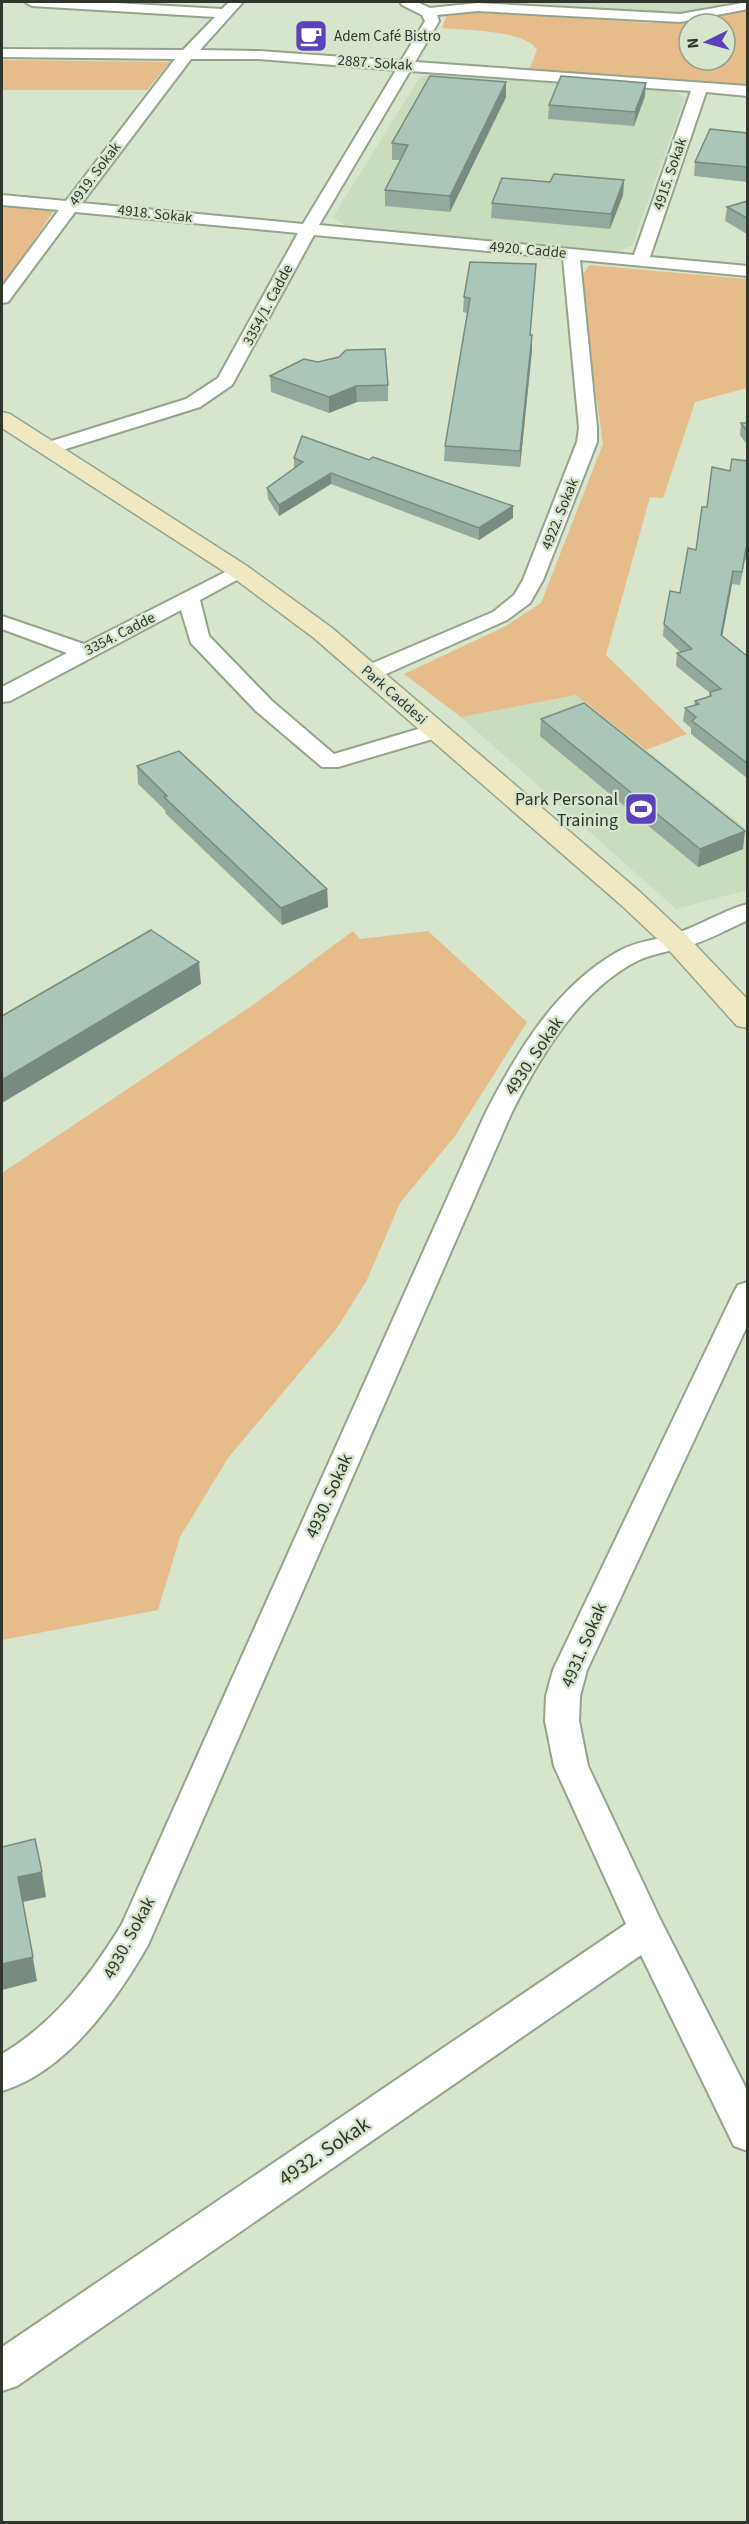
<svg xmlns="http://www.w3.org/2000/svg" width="749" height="2524" font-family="'Source Sans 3',sans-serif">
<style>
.built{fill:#c9dcbd}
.green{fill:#e6bc8a;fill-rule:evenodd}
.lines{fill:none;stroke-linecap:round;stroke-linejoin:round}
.street-casing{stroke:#95a38c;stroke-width:4}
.secondary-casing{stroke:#95a38c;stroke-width:3}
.street{fill:#fff;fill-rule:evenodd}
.secondary{fill:#eee9c2;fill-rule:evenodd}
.wall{fill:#92aa9e}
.shaded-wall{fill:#778b81}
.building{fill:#aac6b8;stroke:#778b81;stroke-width:1.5}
.labels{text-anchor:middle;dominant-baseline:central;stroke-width:5;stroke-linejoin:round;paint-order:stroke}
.far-poi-label{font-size:15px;fill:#30362c;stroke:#d7e5cd;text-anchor:start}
.far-street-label{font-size:15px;fill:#30362c;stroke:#d7e5cd}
.poi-label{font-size:18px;fill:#30362c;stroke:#d7e5cd;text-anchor:end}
.street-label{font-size:18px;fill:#30362c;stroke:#d7e5cd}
.near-street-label{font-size:21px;fill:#30362c;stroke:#d7e5cd}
</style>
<rect width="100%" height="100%" fill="#d7e5cd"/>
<path class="built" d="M438,2H741L697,12L662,15L485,4H427Z
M431,74L671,91L685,97L632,246L614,252L348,227L333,217L420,77Z
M576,695L747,829V890L676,909L461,717Z"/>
<path class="green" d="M747,9V86L529,70L537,50C526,30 464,30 442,28L447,15L466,11L652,23L704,19ZM689,24H725V60H689Z
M2,60L170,62L147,90H2Z
M2,206L54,210L2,288Z
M589,265L747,279V388L695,402L663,498L650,497L606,655L687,734L646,750L576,695L461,717L404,674L506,626L541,603L603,444L580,280Z
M353,931L360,939L428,931L527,1022L455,1136L400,1203L367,1280L337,1328L228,1458L180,1537L158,1610L2,1640V1173L253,1005Z"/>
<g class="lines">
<g class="street-casing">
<path id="street" d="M25,2H98L222,9L229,2H243L200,50L259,51L401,61L425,21L422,15L402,5L400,2H417L430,8L478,3L680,14L748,2V9L680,22L478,11L437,15L439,21L415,62L748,86V96L706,92L650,257L748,266V276L580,260L597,428V442L543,580L530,603L507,620L377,678H361L358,673L361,668L493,612L514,595L523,580L577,442L579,428L563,258L314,235L232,385L200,407L56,452H42L39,448L42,444L186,399L218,378L298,233L75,212L8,302L2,303V287L59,210L2,205V195L66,201L175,59L2,57V49L183,50L215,17L32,6ZM191,59H259L396,70L303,224L82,203ZM410,71L691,91L634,255L319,225Z
M239,565L246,567L249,571L246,575L200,600L209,636L272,701L334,754L435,724L443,726L446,731L443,736L338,767H322L256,711L191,643L181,610L10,701L2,702V687L67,653L2,629V616L84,644Z
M748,904V920C728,929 709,940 688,946C672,951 655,953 639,960C579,990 540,1056 511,1114L148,1945C116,2001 66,2072 2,2091V2054C54,2023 91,1975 122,1924L485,1114C517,1052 556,986 619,951C638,940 661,940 680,932C703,924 724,910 748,904Z
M748,1282V1324L587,1670L580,1696L579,1721L588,1766L660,1919L748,2092V2151L734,2146L641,1955L17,2386L2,2391V2347L626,1924L554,1766L545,1721L546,1696L553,1670L734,1292L738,1285Z"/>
</g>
<g class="secondary-casing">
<path id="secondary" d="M2,412L10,414L247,566L332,628L640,892L687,936L748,1000V1028L737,1026L667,948L620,904L314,638L231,576L2,428Z"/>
</g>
<use href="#street" class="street"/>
<use href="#secondary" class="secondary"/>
</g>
<path class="wall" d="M506,82V97L450,212L385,206V190L400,160H392V143Z
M645,96L634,126L548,119L549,105Z
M747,133V182L694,176L695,162Z
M624,180L623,195L610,229L491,218L492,203L550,182Z
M747,201V234L725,221L727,207Z
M536,264L530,335L532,350L520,467L444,461L445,446L467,313L463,312L464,297Z
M270,376L388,385V401L357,402L329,413L271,392Z
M741,423H747V445L740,435Z
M294,458L369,460L513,506V518L479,540L331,484L279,516L268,499L267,488L294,468Z
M747,461V561L745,560L740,585L732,584L722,636L747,656V778L691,734V728L683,721L685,708L694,705L695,701L709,696L710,693L676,666L677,653L680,652L663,636L664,624L680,593L696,550L707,507L730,471Z
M541,719L743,849L698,867L540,736Z
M137,766L327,889L328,907L282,925L166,814L165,810L138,784Z"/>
<path class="shaded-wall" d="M506,82V97L450,212V196Z
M646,83L645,96L634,126L635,112Z
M624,180L623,195L610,229L611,214Z
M532,335V350L520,467V451Z
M356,386L357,402L329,413V397Z
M331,473V484L279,516V505Z
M513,506V518L479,540V528Z
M733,571L732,584L720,648L721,635Z
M745,831L743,849L698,867L700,849Z
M327,889L328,907L282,925L281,908Z
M199,962L201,984L2,1103V1080Z
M42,1872L46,1897L23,1902L37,1981L2,1990V1964L18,1877Z"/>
<path class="building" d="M430,76L506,82L450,196L385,190L408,145L392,143Z
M561,76L646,83L635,112L549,105Z
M710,129L747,133V167L695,162Z
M554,174L624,180L611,214L492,203L502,178L550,182Z
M747,201V218L727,207Z
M470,262L536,264L530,335H532L520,451L445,446L470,298L464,297Z
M385,349L388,385L356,386L329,397L270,376L304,359L318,362L339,357L346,350Z
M741,423H747V431Z
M302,436L369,460L373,457L513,506L479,528L331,473L279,505L267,488L303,462L294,458Z
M732,459L747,461V548H746L742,572L733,571L721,635L747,656V763L692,721L696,717L685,708L699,704L695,701L711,696L710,692L721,689L677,653L692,649L664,624L670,591L680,593L688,548L696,550L702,507H707L712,467L730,471Z
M584,703L745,831L700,849L541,719Z
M179,751L327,889L281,908L164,797L167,796L137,766Z
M151,930L199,962L2,1080V1016Z
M35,1839L42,1872L18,1877L33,1957L2,1964V1847Z"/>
<defs>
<g id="cafe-square" transform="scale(1.725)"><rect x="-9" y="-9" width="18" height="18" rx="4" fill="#5b41ba" stroke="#d7e5cd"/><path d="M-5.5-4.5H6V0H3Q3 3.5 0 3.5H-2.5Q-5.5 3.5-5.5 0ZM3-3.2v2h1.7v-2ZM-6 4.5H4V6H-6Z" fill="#fff"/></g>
<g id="stadium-square" transform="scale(1.725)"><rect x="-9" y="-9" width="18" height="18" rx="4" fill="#5b41ba" stroke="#d7e5cd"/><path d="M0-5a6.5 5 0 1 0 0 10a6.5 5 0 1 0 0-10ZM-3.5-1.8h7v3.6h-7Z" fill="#fff"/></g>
</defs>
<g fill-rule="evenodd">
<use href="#cafe-square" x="311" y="36"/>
<use href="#stadium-square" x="641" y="809"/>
</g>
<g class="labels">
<g class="far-poi-label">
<text x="334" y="36">Adem Café Bistro</text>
</g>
<g class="far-street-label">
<text transform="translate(375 63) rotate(4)">2887. Sokak</text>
<text transform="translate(95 174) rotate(-53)">4919. Sokak</text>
<text transform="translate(670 174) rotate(-71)">4915. Sokak</text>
<text transform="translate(155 214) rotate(6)">4918. Sokak</text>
<text transform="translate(528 250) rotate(5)">4920. Cadde</text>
<text transform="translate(268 305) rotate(-62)">3354/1. Cadde</text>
<text transform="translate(560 514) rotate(-68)">4922. Sokak</text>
<text transform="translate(120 634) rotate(-27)">3354. Cadde</text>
<text transform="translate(394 695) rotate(41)">Park Caddesi</text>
</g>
<g class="poi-label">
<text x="618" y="799">Park Personal<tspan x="618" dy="21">Training</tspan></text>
</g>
<g class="street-label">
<text transform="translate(534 1056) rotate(-56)">4930. Sokak</text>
<text transform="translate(329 1496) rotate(-66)">4930. Sokak</text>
<text transform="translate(584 1645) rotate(-67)">4931. Sokak</text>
<text transform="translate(129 1938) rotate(-62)">4930. Sokak</text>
</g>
<g class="near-street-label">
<text transform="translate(324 2151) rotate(-34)">4932. Sokak</text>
</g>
</g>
<rect width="749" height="2524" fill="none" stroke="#30362c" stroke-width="6"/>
<g transform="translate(707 42) rotate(265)"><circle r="28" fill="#d7e5cd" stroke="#949f8d" stroke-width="1.5"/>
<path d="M0-4.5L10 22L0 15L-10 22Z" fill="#5b41ba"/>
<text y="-9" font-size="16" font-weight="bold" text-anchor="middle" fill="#30362c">N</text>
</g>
</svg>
